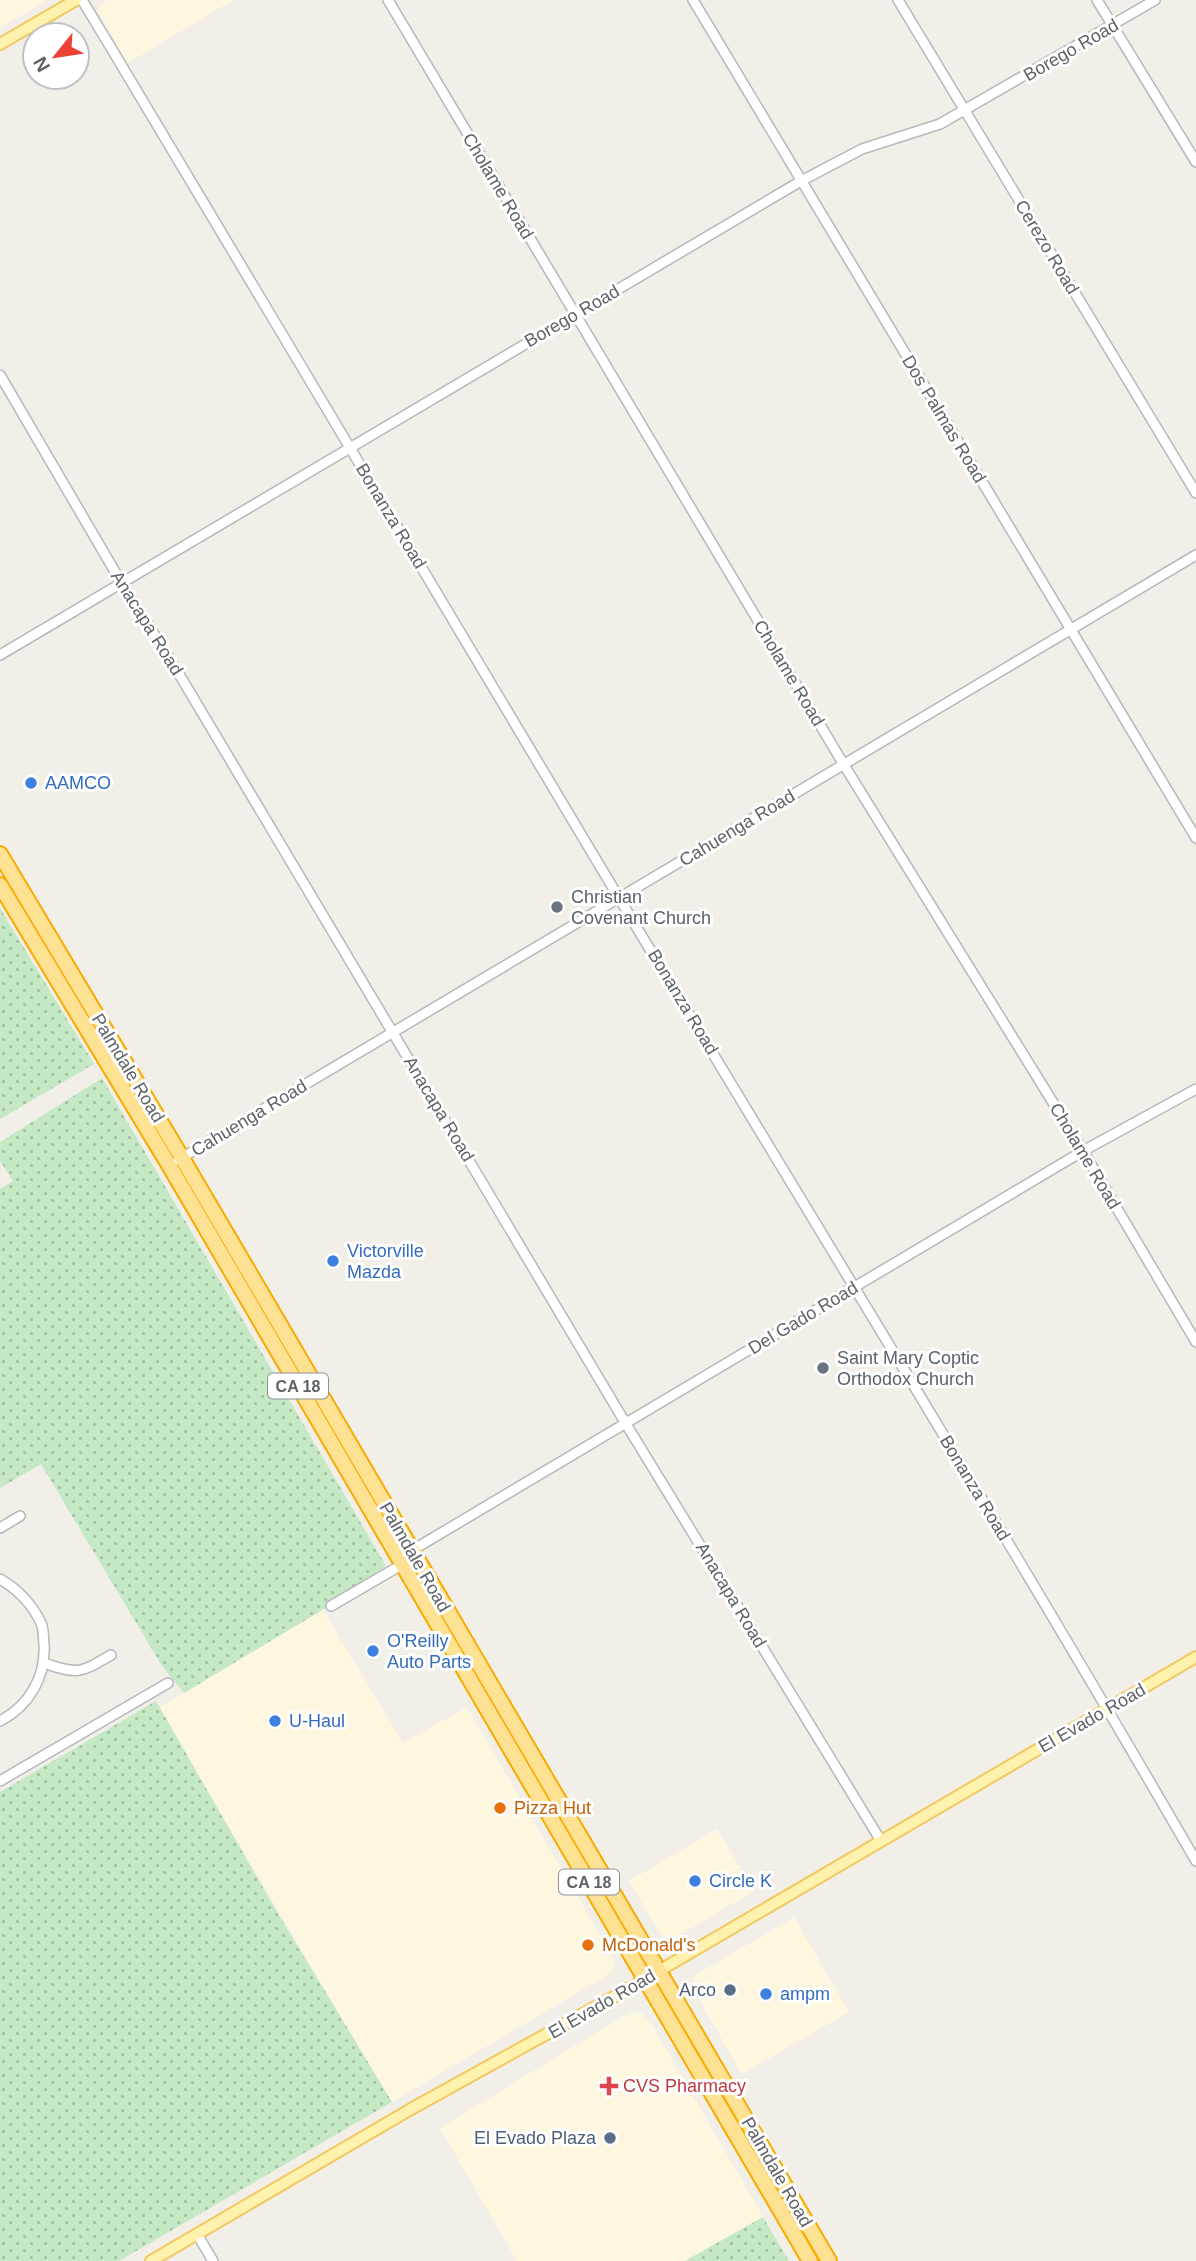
<svg xmlns="http://www.w3.org/2000/svg" width="1196" height="2261" font-family="Arial,sans-serif">
<style>
.commercial{fill:#fef7e0}
.grass{fill:url(#grass-dots)}
.lines{fill:none;stroke-linecap:round;stroke-linejoin:round}
.minor-casing{stroke:#b5b8bc;stroke-width:12}
.major-casing{stroke:#f2c960;stroke-width:14}
.highway-casing{stroke:#f9ab00;stroke-width:18}
.minor{stroke:#fff;stroke-width:9}
.major{stroke:#fff2af;stroke-width:10}
.highway{stroke:#fde293;stroke-width:14}
.shop-dot{fill:#3f7fe0;stroke:#fff;stroke-width:2.5}
.worship-dot{fill:#6b7280;stroke:#fff;stroke-width:2.5}
.food-dot{fill:#e8710a;stroke:#fff;stroke-width:2.5}
.service-dot{fill:#5c6f8a;stroke:#fff;stroke-width:2.5}
.health-dot{fill:#e0444e;stroke:#fff;stroke-width:2.5}
.labels{text-anchor:middle;dominant-baseline:central;stroke-width:6;stroke-linejoin:round;paint-order:stroke}
.shield{fill:#fff;stroke:#8f9295;stroke-width:2}
.shield-label{font-size:16px;font-weight:bold;fill:#5f6368}
.street-label{font-size:18px;fill:#5f6368;stroke:#fff}
.shop-label{font-size:18px;fill:#366cbe;stroke:#fff;text-anchor:start}
.worship-label{font-size:18px;fill:#5b616d;stroke:#fff;text-anchor:start}
.food-label{font-size:18px;fill:#c56008;stroke:#fff;text-anchor:start}
.service-label{font-size:18px;fill:#4e5e75;stroke:#fff;text-anchor:end}
.health-label{font-size:18px;fill:#be3a42;stroke:#fff;text-anchor:start}
</style>
<defs>
<pattern id="grass-dots" width="8" height="8" patternUnits="userSpaceOnUse" patternTransform="scale(1.75)"><rect width="8" height="8" fill="#c5e8c5"/><path d="M2 2h.1M6 6h.1" fill="none" stroke="#a3c0a4" stroke-width="1.8" stroke-linecap="round"/></pattern>
</defs>
<rect width="100%" height="100%" fill="#f1efe8"/>
<path class="commercial" d="M0,0H47L0,28Z
M108,0H233L128,63L98,11L101,4Z
M323,1610L403,1743L467,1707L615,1961L613,1970L608,1975L392,2102L158,1708Z
M717,1829L754,1891L673,1939L662,1937L629,1881Z
M794,1917L849,2012L742,2074L692,1987L694,1976Z
M632,2011L641,2013L652,2025L763,2217L685,2261H517L440,2128Z"/>
<path class="grass" d="M0,908L94,1064L0,1119Z
M102,1078L386,1566L322,1610L184,1693L162,1666L41,1464L0,1488V1189L13,1181L0,1161V1142Z
M156,1701L277,1912L392,2102L119,2261H0V1792Z
M763,2217L789,2261H685Z"/>
<g class="lines">
<g class="minor-casing">
<path id="minor" d="M82,0C263,298 439,599 619,898C812,1219 1008,1537 1196,1861
M388,0L844,765L1083,1151L1196,1342
M693,0L1196,838
M898,0L1196,493
M1097,0L1196,162
M0,375L121,582L179,674L626,1424L881,1841
M0,655L801,181L862,149L940,124L1155,0
M178,1160L1196,555
M0,1528L20,1516
M411,1551L1083,1151L1196,1089
M0,1579C17,1589 32,1604 41,1623C44,1629 43,1637 44,1644C46,1677 29,1706 0,1721
M331,1606L403,1564
M44,1663C79,1675 80,1673 111,1655
M0,1781L168,1683
M197,2234L213,2261"/>
</g>
<g class="major-casing">
<path id="major" d="M0,44L76,0
M151,2261L411,2109L628,1989L1196,1657"/>
</g>
<g class="highway-casing">
<path id="highway" d="M0,854L182,1158L829,2261
M0,885L169,1165L810,2261"/>
</g>
<use href="#minor" class="minor"/>
<use href="#major" class="major"/>
<use href="#highway" class="highway"/>
</g>
<g class="shop-dot">
<circle cx="31" cy="783" r="7"/>
<circle cx="333" cy="1261" r="7"/>
<circle cx="373" cy="1651" r="7"/>
<circle cx="275" cy="1721" r="7"/>
<circle cx="695" cy="1881" r="7"/>
<circle cx="766" cy="1994" r="7"/>
</g>
<g class="worship-dot">
<circle cx="557" cy="907" r="7"/>
<circle cx="823" cy="1368" r="7"/>
</g>
<g class="food-dot">
<circle cx="500" cy="1808" r="7"/>
<circle cx="588" cy="1945" r="7"/>
</g>
<g class="service-dot">
<circle cx="730" cy="1990" r="7"/>
<circle cx="610" cy="2138" r="7"/>
</g>
<path class="health-dot" d="M605.5 2075.5h7v7h7v7h-7v7h-7v-7h-7v-7h7z"/>
<g class="labels">
<g class="shield">
<rect x="268" y="1373.5" width="60" height="25" rx="5"/>
<rect x="559" y="1869.5" width="60" height="25" rx="5"/>
</g>
<g class="shield-label">
<text x="298" y="1386">CA 18</text>
<text x="589" y="1882">CA 18</text>
</g>
<g class="street-label">
<text transform="translate(1071 50) rotate(-30)">Borego Road</text>
<text transform="translate(498 186) rotate(59)">Cholame Road</text>
<text transform="translate(1047 247) rotate(59)">Cerezo Road</text>
<text transform="translate(572 316) rotate(-30)">Borego Road</text>
<text transform="translate(944 419) rotate(59)">Dos Palmas Road</text>
<text transform="translate(391 516) rotate(59)">Bonanza Road</text>
<text transform="translate(147 623) rotate(58)">Anacapa Road</text>
<text transform="translate(789 673) rotate(59)">Cholame Road</text>
<text transform="translate(737 828) rotate(-31)">Cahuenga Road</text>
<text transform="translate(683 1002) rotate(59)">Bonanza Road</text>
<text transform="translate(128 1068) rotate(59)">Palmdale Road</text>
<text transform="translate(439 1109) rotate(59)">Anacapa Road</text>
<text transform="translate(249 1118) rotate(-31)">Cahuenga Road</text>
<text transform="translate(1085 1156) rotate(59)">Cholame Road</text>
<text transform="translate(803 1318) rotate(-31)">Del Gado Road</text>
<text transform="translate(975 1488) rotate(59)">Bonanza Road</text>
<text transform="translate(415 1557) rotate(60)">Palmdale Road</text>
<text transform="translate(731 1595) rotate(59)">Anacapa Road</text>
<text transform="translate(1092 1718) rotate(-30)">El Evado Road</text>
<text transform="translate(602 2004) rotate(-30)">El Evado Road</text>
<text transform="translate(777 2172) rotate(60)">Palmdale Road</text>
</g>
<g class="shop-label">
<text x="45" y="783">AAMCO</text>
<text x="347" y="1251">Victorville<tspan x="347" dy="21">Mazda</tspan></text>
<text x="387" y="1641">O'Reilly<tspan x="387" dy="21">Auto Parts</tspan></text>
<text x="289" y="1721">U-Haul</text>
<text x="709" y="1881">Circle K</text>
<text x="780" y="1994">ampm</text>
</g>
<g class="worship-label">
<text x="571" y="897">Christian<tspan x="571" dy="21">Covenant Church</tspan></text>
<text x="837" y="1358">Saint Mary Coptic<tspan x="837" dy="21">Orthodox Church</tspan></text>
</g>
<g class="food-label">
<text x="514" y="1808">Pizza Hut</text>
<text x="602" y="1945">McDonald's</text>
</g>
<g class="service-label">
<text x="716" y="1990">Arco</text>
<text x="596" y="2138">El Evado Plaza</text>
</g>
<g class="health-label">
<text x="623" y="2086">CVS Pharmacy</text>
</g>
</g>
<g transform="translate(56 56) rotate(240)"><circle r="33" fill="#ffffff" stroke="#bfc1c3" stroke-width="2"/>
<path d="M0-5L12 26L0 18L-12 26Z" fill="#ea4335"/>
<text y="-10" font-size="19" font-weight="bold" text-anchor="middle" fill="#5f6368">N</text>
</g>
</svg>
